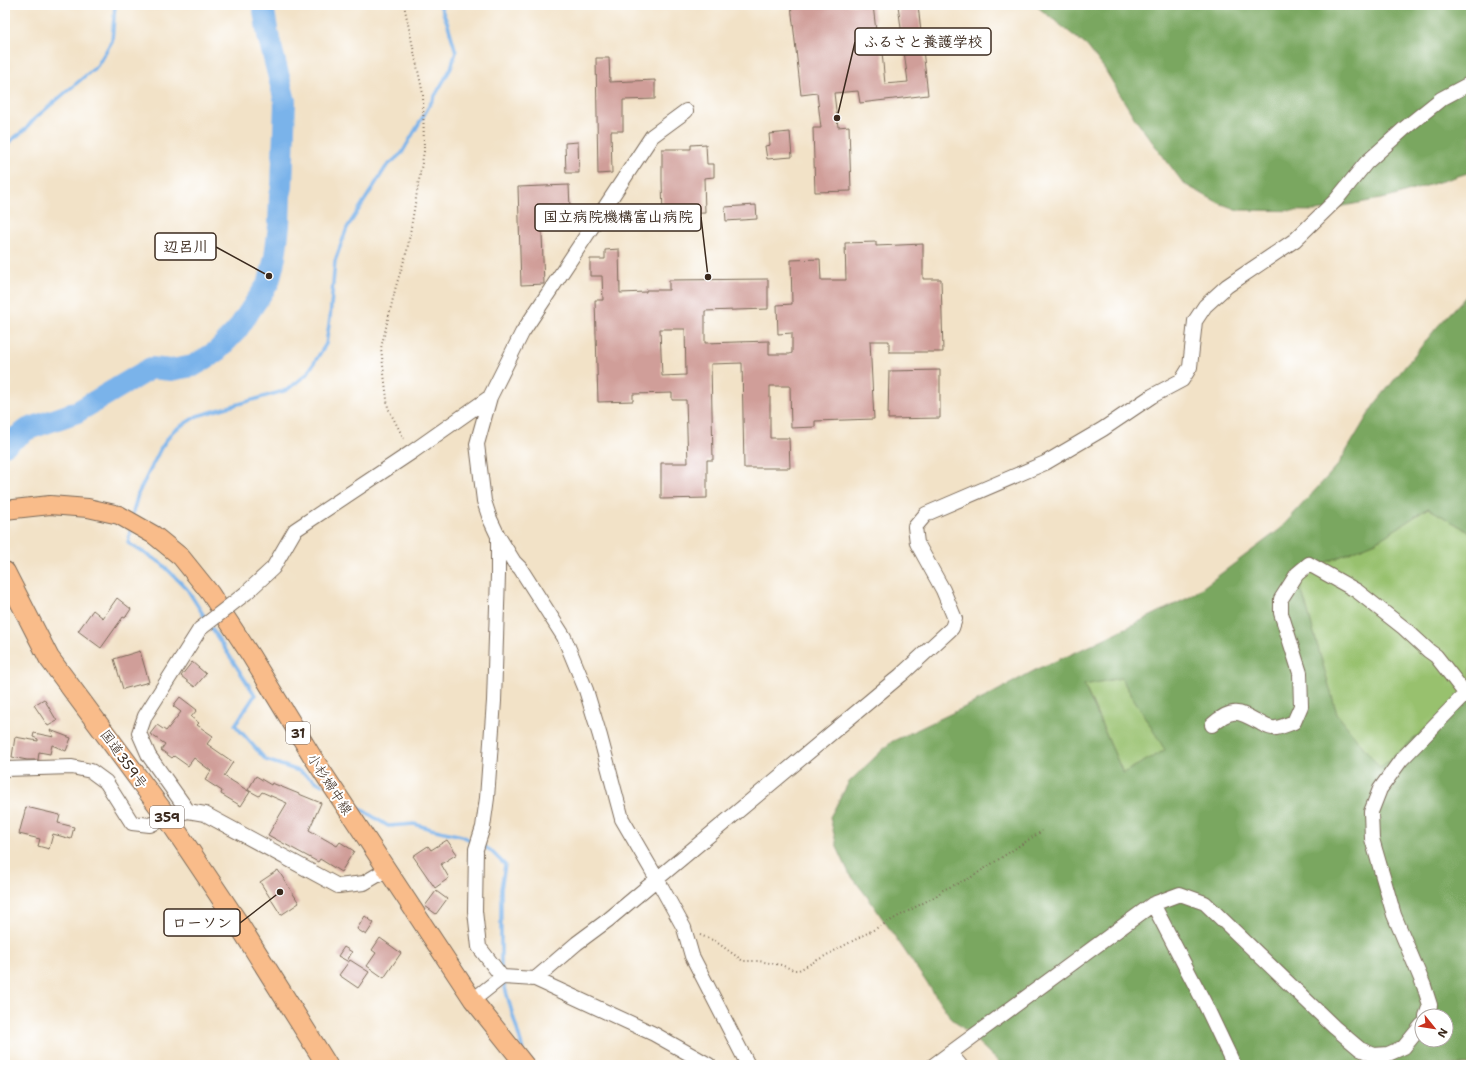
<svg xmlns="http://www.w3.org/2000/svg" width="1476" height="1070" font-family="'Shantell Sans','Klee One',sans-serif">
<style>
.green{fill:#98c16e;stroke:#6a7646}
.forest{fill:#7aa761;stroke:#5a6840;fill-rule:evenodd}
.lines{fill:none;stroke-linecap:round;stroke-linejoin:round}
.stream{stroke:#7ab3ea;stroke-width:3.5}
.river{stroke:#7ab3ea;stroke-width:22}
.building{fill:#d09e99;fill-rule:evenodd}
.minor-casing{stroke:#7b6a59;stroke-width:16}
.major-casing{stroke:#7b6a59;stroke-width:20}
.highway-casing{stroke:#7b6a59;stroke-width:22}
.path{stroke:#7b6a59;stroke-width:2;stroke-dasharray:1 3;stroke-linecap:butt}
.minor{stroke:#fff;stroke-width:14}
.major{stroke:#f9bc8a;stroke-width:18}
.highway{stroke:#f9bc8a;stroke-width:20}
.minor-bridge-casing{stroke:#7b6a59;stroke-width:16;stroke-linecap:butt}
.minor-bridge{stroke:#fff;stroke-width:14}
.labels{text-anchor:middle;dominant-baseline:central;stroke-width:4;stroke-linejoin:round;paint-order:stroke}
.shield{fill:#fff;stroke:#766a62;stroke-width:1}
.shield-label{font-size:13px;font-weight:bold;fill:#3b2a1e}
.street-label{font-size:14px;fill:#3b2a1e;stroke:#fff}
.leader{fill:none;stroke:#3b2a1e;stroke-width:1.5}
.callout-dot{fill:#3b2a1e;stroke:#fff;stroke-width:1.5}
.callout{fill:#fff;stroke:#3b2a1e;stroke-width:1.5}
.callout-label{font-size:15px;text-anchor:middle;font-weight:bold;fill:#3b2a1e}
</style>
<rect width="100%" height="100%" fill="#fff"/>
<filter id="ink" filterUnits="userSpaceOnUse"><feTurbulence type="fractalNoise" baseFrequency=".025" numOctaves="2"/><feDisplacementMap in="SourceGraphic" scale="8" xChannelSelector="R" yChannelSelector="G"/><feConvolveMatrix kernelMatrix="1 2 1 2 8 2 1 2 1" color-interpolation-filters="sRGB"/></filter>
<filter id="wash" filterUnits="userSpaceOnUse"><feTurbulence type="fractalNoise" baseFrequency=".012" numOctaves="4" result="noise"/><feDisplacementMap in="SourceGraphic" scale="16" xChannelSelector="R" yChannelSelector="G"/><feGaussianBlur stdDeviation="0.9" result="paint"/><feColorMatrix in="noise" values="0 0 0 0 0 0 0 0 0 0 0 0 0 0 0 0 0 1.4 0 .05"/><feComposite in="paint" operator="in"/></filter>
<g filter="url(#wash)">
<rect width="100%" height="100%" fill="#f2e2c7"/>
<path class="green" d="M1428,508L1471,533V690L1380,769L1337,714L1297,574L1376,542Z
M1121,678L1166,750L1123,773L1084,684Z"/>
<path class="forest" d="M1035,5H1471V172L1391,197L1317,211L1238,210L1219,203L1184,184L1135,119L1104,68L1087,46Z
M1471,291V533L1428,508L1376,542L1297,574L1337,714L1380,768L1471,690V1065H1002L949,1015L869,899L849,873L837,847L830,817L849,782L891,742L984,698L1039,668L1070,655L1190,597L1279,530L1338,465L1374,405L1437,327ZM1121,678L1165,750L1123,773L1084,685ZM1422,1016H1446V1040H1422Z"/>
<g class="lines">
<path class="stream" d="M5,145L26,129L33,120L97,66L112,41L115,5
M132,516L138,494L161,448L173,431L197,416L287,390L307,374L326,344L330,318L335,261L347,228L386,167L402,153L451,68L456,52L448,25L440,5
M131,528L128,543L161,563L187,589L206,619
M210,626L255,695L235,725L266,760L299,771L322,785
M353,804L388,826L414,824L431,829L462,836L476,843
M481,845L490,850L505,865L501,889V969
M503,981L523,1050"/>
<path class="river" d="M5,445L28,429L77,412L151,368L171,370L193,366L216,352L237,330L269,282L275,257L279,226L280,195L282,187L285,101L268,35L263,5"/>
</g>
<g id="blocks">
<path class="building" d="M791,5H873L876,31H880L885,84L908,82L898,5H918L928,95L860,103L858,91L834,93L838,127L849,126L851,191L815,192L813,128H821L817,93L801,95Z
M596,58H609L610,82L655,80V99L623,100V131H611L612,173L598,174Z
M790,132L792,157L767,159L765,146L770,145L769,134Z
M578,142L579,173H566L565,143Z
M706,144L707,164H714V177L704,178L705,213L676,214V219L663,220L662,180V149H691V145Z
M569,185L570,208L541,209L544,284L521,285L518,187Z
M756,205L757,219L726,221L725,207Z
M876,242V246L923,244V279H941L943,352H889V341H870L874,419L815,421V427L791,428L790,386H770V438H789L790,468H744L742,363L711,364L713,460H707V498L661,499V463H688L686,400H672V393L633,394V401L598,402L595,300H603L602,276H590V259H605V250L619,249L620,293L646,292V290H669V280L768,279V309L705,311V343L769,341V354H790L792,353V333L778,334L777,305L792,304L791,260L820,259L821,280H846L845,243ZM660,329H685L686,375L662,376Z
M940,370V418L888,419L889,371Z
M117,598L131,609L125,618L123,617L101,648L78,631L93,610L103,618Z
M140,651L149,682L123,689L114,659Z
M192,662L206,674L195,687L181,676Z
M180,697L197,710L191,717L199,723L197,725L213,736L207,744L233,762L224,776L250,792L241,806L221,794L222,791L205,780L211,771L194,758L188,766L174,756L172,758L161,750L165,744L150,734L157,725L166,731L181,712L173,706Z
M44,699L57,721L48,726L34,705Z
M50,730L71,738L66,751L52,745L50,754L39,752L38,760H27L12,757L15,737L38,741V739L33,737L34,733L54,737Z
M256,776L271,785L272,783L321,803L309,830L337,846L340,842L354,851L341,872L320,859L318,862L268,835L287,803L262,792L259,796L248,790Z
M26,807L60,815L58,823L74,827L71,839L53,834L49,849L38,846L40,839L19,834Z
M447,840L457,854L441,864L449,878L435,888L413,856L428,846L431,850Z
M278,870L299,903L281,915L260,882Z
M436,891L447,899L436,914L425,906Z
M365,916L374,923L366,935L357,929Z
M380,938L401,953L384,978L367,966L376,953L372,950Z
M344,947L352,952L347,961L338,956Z
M350,960L369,972L358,988L339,975Z"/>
</g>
</g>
<g filter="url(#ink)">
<use href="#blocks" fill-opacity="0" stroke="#7b6a59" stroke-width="1"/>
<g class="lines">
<g class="minor-casing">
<path id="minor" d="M686,111L652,136L522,333L490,397L477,444L484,501L490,519L498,536L514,562L520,568L564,637L586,690L600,736L622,819L657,879L684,928L692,956L748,1065
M498,537V575L494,701L487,798L483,827L476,849L475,911L479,947L502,977
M246,593L273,568L295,530L412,452L490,397
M1212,725C1233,706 1240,712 1262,724C1266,726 1271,729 1276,728C1282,727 1289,724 1294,722L1301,706L1300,673L1281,613V599L1297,574L1309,564L1357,591L1404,628L1429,651L1436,656L1465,693
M5,769L72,767L91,771L106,782L132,823L150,825L167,817L188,811L205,814L338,886L364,883L386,870
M188,811L149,756L139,733L145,716L200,629
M1153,904L1205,1004L1234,1065
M535,979L577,943L608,920L901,675L952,628L955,619L943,590L917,543L915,527L926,514L1045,463L1103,429L1152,396L1182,380L1190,367L1195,321L1205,306L1227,286L1295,240L1336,200L1366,163L1405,128L1441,99L1471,83
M473,1000L502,977L535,979L654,1034L709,1065
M1426,1016L1430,1005L1424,986L1394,915L1372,839L1371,812L1380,789L1401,760L1471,688
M950,1053L960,1065
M934,1065L1153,904L1180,894L1205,903L1334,1027L1360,1049L1374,1055L1388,1054L1404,1047L1422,1025"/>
</g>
<g class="major-casing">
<path id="major" d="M5,510L50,505L88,508L119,515L154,535L181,557L210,593L251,656L312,756L473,1000L525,1065"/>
</g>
<g class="highway-casing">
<path id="highway" d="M5,572L49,658L167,817L236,920L327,1065"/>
</g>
<path class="path" d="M404,5L423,94L424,151L407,251L396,286L381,348L388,408L405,441
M700,935L715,941L743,961H759L781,965L794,970H799L936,896L943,890L970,878L1042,831"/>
<use href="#minor" class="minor"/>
<use href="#major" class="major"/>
<use href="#highway" class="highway"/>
<g class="minor-bridge-casing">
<path id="minor-bridge" d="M200,629L246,593"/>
</g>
<use href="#minor-bridge" class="minor-bridge"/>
</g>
</g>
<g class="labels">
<g class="shield">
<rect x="286" y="722" width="24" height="22" rx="3"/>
<rect x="150" y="806" width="34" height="22" rx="3"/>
</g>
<g class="shield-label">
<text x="298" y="733">31</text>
<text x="167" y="817">359</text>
</g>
<g class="street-label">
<text transform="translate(124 759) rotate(54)">国道359号</text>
<text transform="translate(330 784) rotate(57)">小杉婦中線</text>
</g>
</g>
<path class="leader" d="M837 118L855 42M708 277L701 217M269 276L216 247M280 892L240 923"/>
<g class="callout-dot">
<circle cx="837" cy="118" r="4"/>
<circle cx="708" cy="277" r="4"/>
<circle cx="269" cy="276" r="4"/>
<circle cx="280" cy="892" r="4"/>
</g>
<g class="callout">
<rect x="855" y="28" width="136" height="27" rx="4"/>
<rect x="535" y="204" width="166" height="27" rx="4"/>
<rect x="155" y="233" width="61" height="27" rx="4"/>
<rect x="164" y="909" width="76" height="27" rx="4"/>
</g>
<g class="callout-label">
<text x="923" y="47">ふるさと養護学校</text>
<text x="618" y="222">国立病院機構富山病院</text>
<text x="186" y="252">辺呂川</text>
<text x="202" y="928">ローソン</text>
</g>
<rect width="1476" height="1070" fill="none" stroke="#fff" stroke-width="20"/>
<g transform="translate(1434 1028) rotate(120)"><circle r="19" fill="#ffffff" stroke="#b1aaa5"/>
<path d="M0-3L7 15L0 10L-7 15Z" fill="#c8321e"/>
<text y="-6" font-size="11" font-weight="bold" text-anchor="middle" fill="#3b2a1e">N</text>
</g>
</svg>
